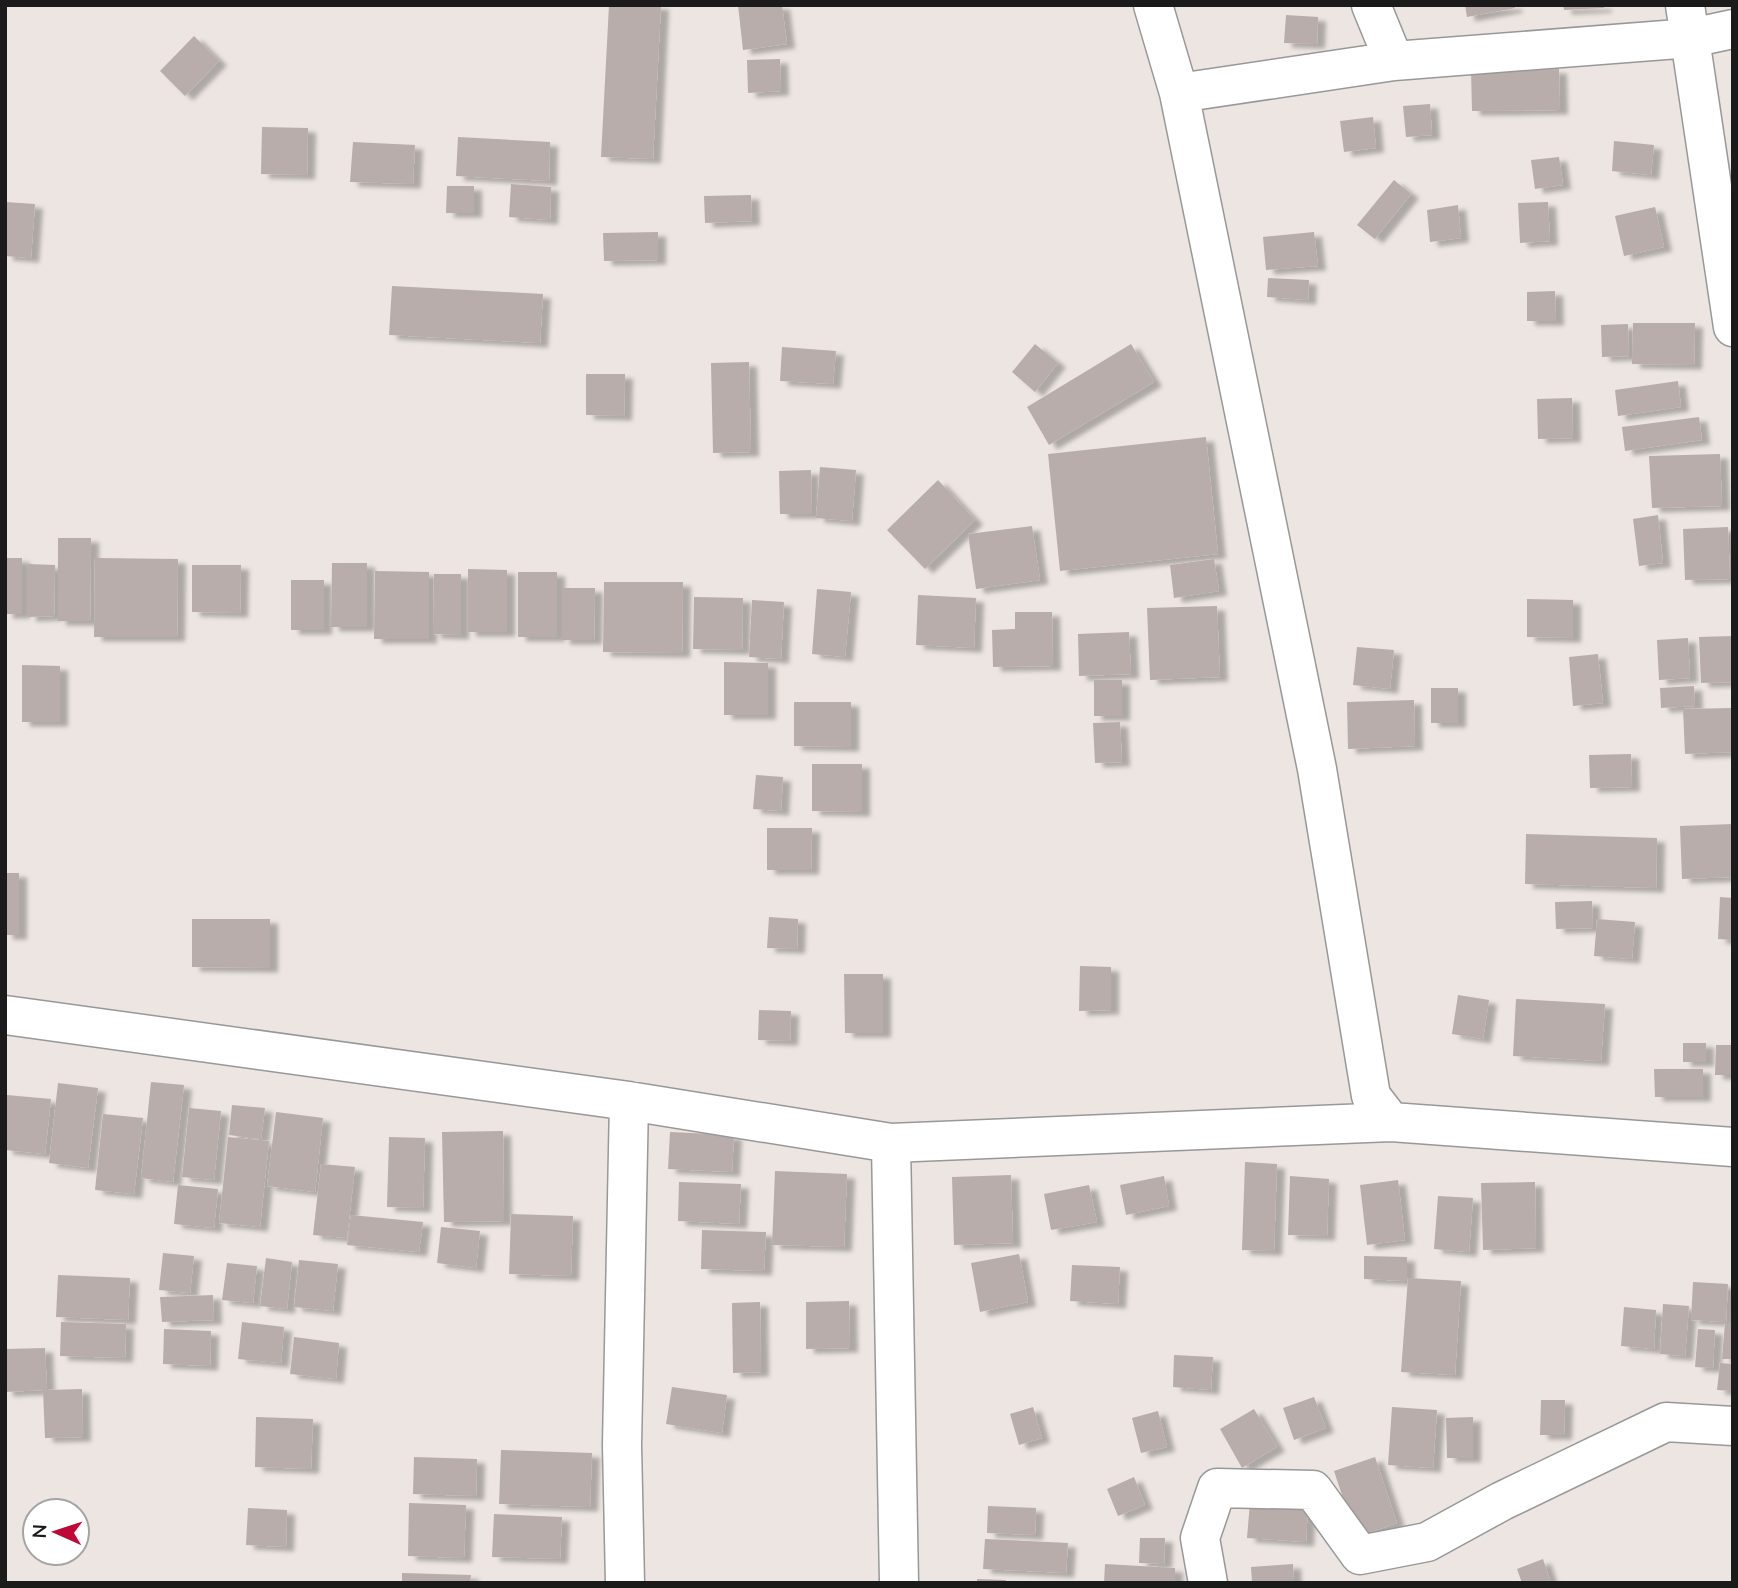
<svg xmlns="http://www.w3.org/2000/svg" width="1738" height="1588" font-family="Mulish,sans-serif">
<style>
.building{fill:#b8adab;filter:url(#shadow)}
.lines{fill:none;stroke-linecap:round;stroke-linejoin:round}
.minor-casing{stroke:#989898;stroke-width:41}
.minor{stroke:#fff;stroke-width:38}
</style>
<defs>
<filter id="shadow"><feDropShadow dx="8" dy="4.5" stdDeviation="2" flood-color="#0004"/></filter>
</defs>
<rect width="100%" height="100%" fill="#ece5e1"/>
<path class="building" d="M609,5H661L653,159L601,157Z
M738,5H782L787,44L743,50Z
M1465,5H1514L1515,8L1467,17Z
M1563,5H1604V8L1564,10Z
M1286,15L1318,17L1317,44L1284,43Z
M194,36L219,61L185,96L160,71Z
M780,59L781,91L748,93L747,60Z
M1559,69L1560,110L1472,111L1471,71Z
M1430,104L1432,135L1406,137L1403,106Z
M1373,117L1376,148L1344,152L1340,121Z
M262,127L308,128L307,175L261,174Z
M458,137L550,142L549,181L456,176Z
M1614,141L1654,145L1651,175L1612,171Z
M353,142L415,145L413,184L350,182Z
M1559,157L1563,185L1535,189L1531,160Z
M1394,180L1411,194L1375,239L1357,225Z
M511,184L551,187L550,220L509,217Z
M447,186H474V213H446Z
M751,195L752,221L705,223L704,196Z
M5,202L35,204L31,258L5,256Z
M1548,202L1550,241L1520,243L1518,203Z
M1458,205L1461,238L1430,242L1427,210Z
M1655,207L1664,247L1624,256L1615,216Z
M658,232V260L604,261L603,233Z
M1314,232L1318,266L1266,270L1263,237Z
M1268,278L1309,280L1308,300L1267,297Z
M392,286L543,294L540,343L389,335Z
M1555,291L1556,321H1527V292Z
M1633,323H1695L1694,365L1632,364Z
M1628,324L1629,356L1602,357L1601,325Z
M1035,344L1058,363L1035,392L1012,372Z
M1131,344L1154,382L1049,445L1027,407Z
M782,347L836,351L833,384L780,381Z
M749,362L751,452L713,453L711,363Z
M586,374H625L624,416L586,415Z
M1678,381L1681,407L1618,416L1615,390Z
M1572,398L1573,438L1538,439L1537,399Z
M1699,417L1702,440L1625,451L1622,427Z
M1206,437L1218,554L1060,571L1048,454Z
M1720,454L1722,506L1652,508L1649,456Z
M820,467L856,470L852,521L816,518Z
M811,470L812,514H780L779,471Z
M938,480L975,520L925,569L887,530Z
M1658,515L1663,563L1639,566L1633,519Z
M1032,526L1040,580L976,589L968,534Z
M1728,527L1730,579L1685,580L1683,529Z
M58,538H91L90,621H58Z
M5,558H22V614H5Z
M95,558L178,559L177,637H94Z
M1214,559L1219,591L1174,598L1170,565Z
M332,563H367V627H331Z
M28,564L55,565L54,616L28,617Z
M192,565H241L240,613L192,612Z
M468,569L507,570V632H468Z
M375,571L429,572V639H374Z
M518,572H557V637H518Z
M434,574H461V635L433,634Z
M291,580H324V630H291Z
M604,582H683L682,653L603,652Z
M562,588H595L594,640H562Z
M817,589L851,592L845,657L812,654Z
M918,595L976,598L974,648L916,645Z
M694,597L743,598L742,650L693,649Z
M1527,599L1573,600V638L1527,637Z
M752,600L784,602L781,659L749,657Z
M1217,606L1220,677L1150,680L1147,608Z
M1015,612H1052L1053,666L993,667L992,630L1015,629Z
M1129,632L1131,674L1079,676L1078,634Z
M1733,636V682L1701,683L1699,637Z
M1688,638L1690,678L1659,680L1657,640Z
M1357,647L1394,650L1390,689L1353,685Z
M1598,654L1603,703L1573,706L1569,657Z
M724,662L768,663V715H724Z
M22,665L60,666V722H22Z
M1094,680H1122V716H1094Z
M1694,686L1695,706L1661,708L1660,688Z
M1431,688H1458V723H1431Z
M1414,700L1415,746L1348,749L1347,702Z
M794,702H851V747L794,746Z
M1733,708V752L1685,754L1683,709Z
M1120,722L1122,762L1095,763L1093,723Z
M1631,754L1632,787L1590,788L1589,755Z
M812,764H862V812L812,811Z
M756,775L783,777L781,811L753,809Z
M1733,824V877L1682,879L1680,826Z
M767,828H812L811,870H767Z
M1526,834L1657,838L1656,888L1525,884Z
M5,873H19V935H5Z
M1720,897L1733,898V940L1718,939Z
M1592,901L1593,928L1556,929L1555,902Z
M769,917L798,919L797,949L767,948Z
M192,919H270V968L192,967Z
M1597,919L1635,922L1632,959L1594,956Z
M1080,966L1111,967V1010L1079,1011Z
M844,974H883V1033H845Z
M1458,995L1489,1000L1483,1039L1452,1034Z
M1516,999L1605,1004L1601,1061L1513,1056Z
M759,1010L791,1011L790,1041L758,1040Z
M1683,1043H1706V1062H1683Z
M1716,1045H1733V1075H1715Z
M1654,1069H1703V1097H1655Z
M151,1082L184,1085L173,1182L141,1178Z
M58,1083L98,1088L88,1168L49,1163Z
M7,1095L51,1099L45,1154L5,1150Z
M232,1105L265,1108L261,1139L229,1135Z
M189,1108L221,1111L214,1180L182,1177Z
M276,1112L323,1118L315,1192L267,1186Z
M103,1114L143,1118L134,1194L95,1190Z
M503,1131L504,1221L444,1222L442,1132Z
M670,1132L734,1135L732,1172L668,1169Z
M228,1137L269,1141L260,1227L219,1223Z
M389,1137L425,1138L423,1208L387,1207Z
M1245,1162L1277,1164L1274,1251L1242,1250Z
M321,1164L355,1167L347,1238L313,1235Z
M775,1171L847,1174L844,1247L772,1245Z
M1011,1175L1013,1243L954,1245L952,1177Z
M1164,1176L1169,1206L1126,1215L1120,1185Z
M1290,1176L1329,1179L1327,1236L1288,1235Z
M1398,1180L1405,1240L1367,1245L1360,1185Z
M679,1182L741,1184L739,1224L678,1221Z
M1535,1182L1536,1248L1483,1250L1481,1183Z
M178,1185L218,1189L214,1228L174,1224Z
M1089,1185L1097,1222L1051,1230L1044,1194Z
M1438,1196L1473,1198L1469,1252L1434,1249Z
M511,1214L573,1216L571,1276L509,1274Z
M351,1215L423,1222L419,1252L347,1245Z
M441,1227L480,1231L476,1268L437,1263Z
M702,1230L766,1232L764,1271L701,1269Z
M163,1253L194,1256L190,1293L159,1290Z
M1019,1254L1028,1302L980,1312L971,1263Z
M1364,1256L1407,1257V1281L1364,1279Z
M266,1258L292,1262L287,1309L260,1306Z
M299,1260L338,1264L333,1311L294,1307Z
M227,1263L257,1266L253,1303L222,1300Z
M1072,1265L1120,1267L1118,1304L1070,1301Z
M58,1275L130,1278L128,1320L56,1317Z
M1408,1278L1461,1281L1455,1375L1401,1372Z
M1693,1282L1728,1284L1726,1322L1691,1320Z
M213,1295L214,1320L162,1322L160,1297Z
M849,1301L850,1348L806,1349V1302Z
M760,1302L761,1372L733,1373L732,1303Z
M1663,1304L1689,1306L1685,1356L1660,1354Z
M1624,1307L1656,1310L1654,1349L1621,1346Z
M61,1322L126,1324L125,1358L60,1356Z
M242,1322L284,1327L281,1363L238,1359Z
M1725,1323H1733V1359H1722Z
M164,1329L211,1331L210,1366L163,1364Z
M1698,1329L1715,1330L1713,1368L1695,1367Z
M294,1337L339,1343L336,1379L290,1374Z
M45,1348L47,1390L82,1389L83,1437L45,1438L43,1390L5,1392V1349Z
M1174,1355L1213,1357L1211,1390L1173,1387Z
M1720,1363L1733,1364V1391L1717,1390Z
M672,1387L727,1395L722,1433L666,1424Z
M1314,1397L1326,1428L1294,1440L1283,1408Z
M1541,1400H1565L1564,1435H1540Z
M1033,1407L1042,1438L1019,1445L1010,1414Z
M1392,1407L1437,1410L1433,1468L1388,1465Z
M1254,1409L1277,1447L1242,1468L1220,1429Z
M1158,1411L1167,1447L1141,1453L1132,1418Z
M256,1417L313,1419L311,1469L255,1467Z
M1473,1417V1458H1447L1446,1418Z
M501,1450L592,1453L590,1507L499,1504Z
M414,1457L477,1459L476,1496L413,1494Z
M1375,1457L1397,1523L1356,1537L1334,1471Z
M1134,1477L1145,1505L1118,1516L1107,1489Z
M1250,1502L1308,1506L1306,1542L1247,1538Z
M409,1503L466,1505L464,1558L408,1556Z
M988,1506L1036,1508L1035,1535L987,1533Z
M248,1508L287,1510L286,1547L246,1545Z
M494,1514L562,1517L560,1559L492,1557Z
M1140,1538H1165L1164,1564L1139,1563Z
M985,1539L1068,1543L1066,1573L983,1569Z
M1543,1559L1551,1583H1522L1517,1569Z
M1105,1564L1175,1568V1583H1104Z
M1293,1564L1294,1583H1252L1251,1567Z
M402,1573L471,1575L470,1583H402Z
M977,1579L1006,1580V1583H977Z"/>
<g class="lines">
<g class="minor-casing">
<path id="minor" d="M1153,5L1179,93L1317,769L1371,1096L1391,1122
M1371,5L1394,61
M1685,5L1733,327
M1179,93L1394,61L1691,38L1733,29
M5,1015L629,1101L891,1143L1391,1122L1733,1147
M891,1143L899,1583
M625,1583L622,1445L629,1101
M1208,1583L1200,1538L1217,1488L1313,1490L1360,1555L1427,1542L1502,1501L1666,1422L1733,1426"/>
</g>
<use href="#minor" class="minor"/>
</g>
<rect width="1738" height="1588" fill="none" stroke="#1b1b1b" stroke-width="14"/>
<g transform="translate(56 1532) rotate(273)"><circle r="33" fill="#ffffff" stroke="#a4a4a4" stroke-width="2"/>
<path d="M0-5L12 26L0 18L-12 26Z" fill="#be0837"/>
<text y="-10" font-size="19" font-weight="bold" text-anchor="middle" fill="#1b1b1b">N</text>
</g>
</svg>
